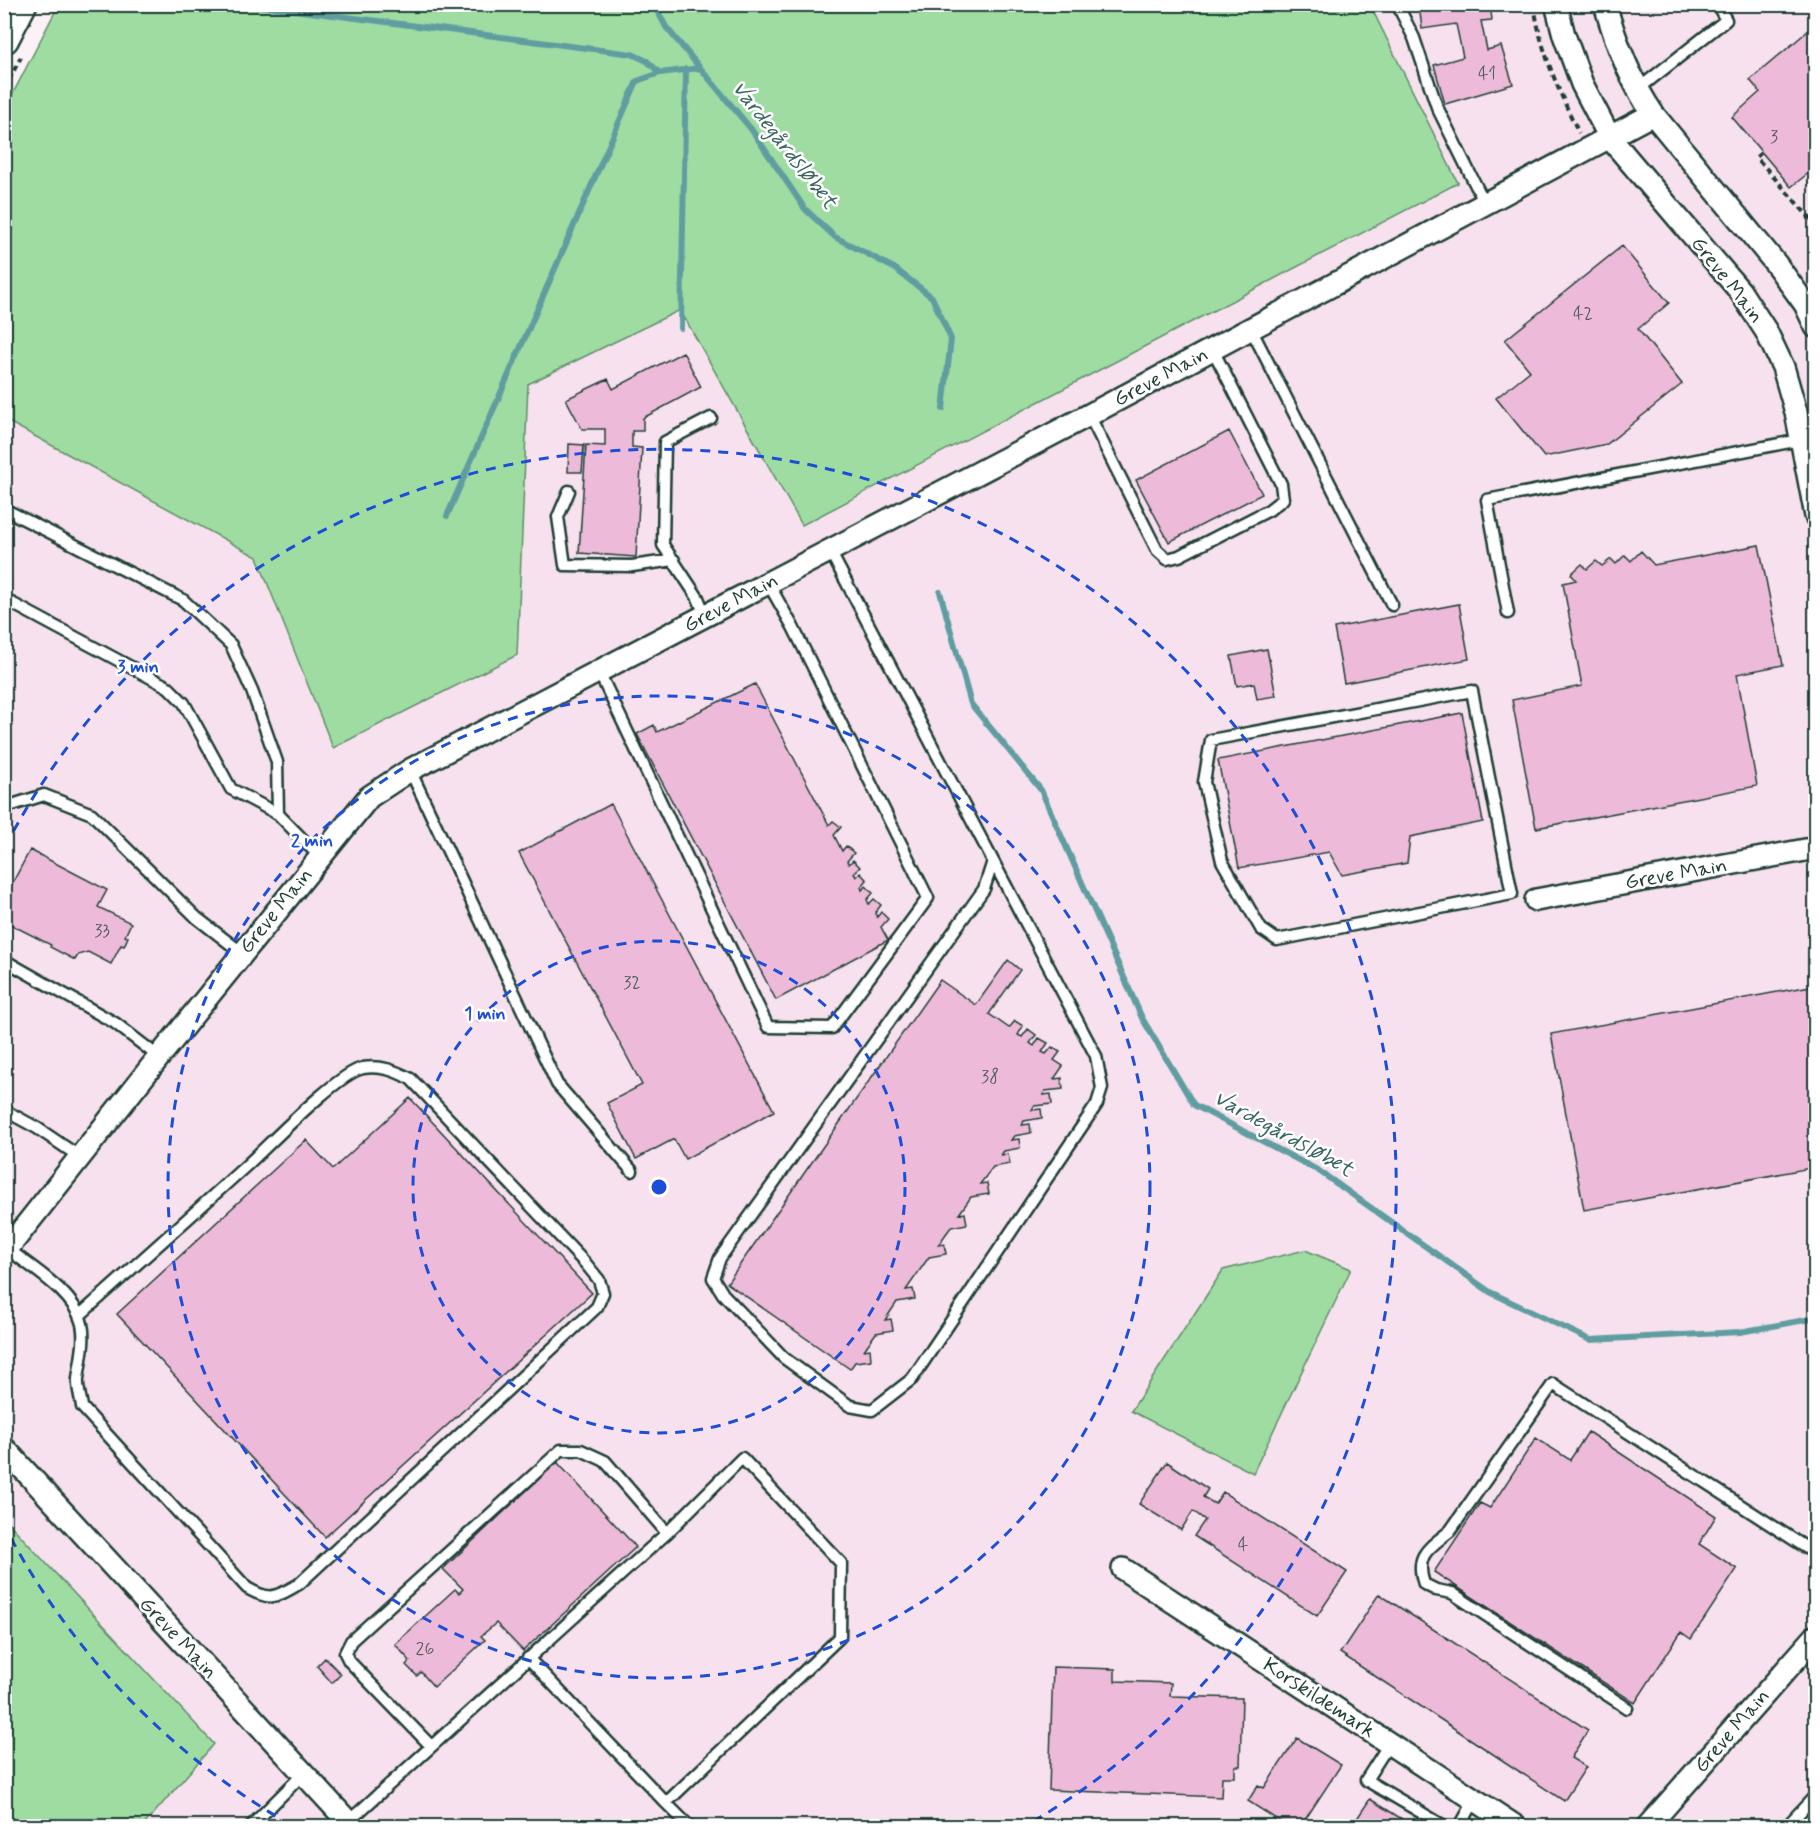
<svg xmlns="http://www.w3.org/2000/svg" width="1820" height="1831" font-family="Mynerve,sans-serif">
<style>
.built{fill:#f7e1ee}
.green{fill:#9fdca2;stroke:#5f8c6b;stroke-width:1.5}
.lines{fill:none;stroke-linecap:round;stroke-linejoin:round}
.stream{stroke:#619da0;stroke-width:6}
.building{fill:#edbbd9;stroke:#1f3d34;stroke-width:1.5}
.lane-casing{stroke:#1f3d34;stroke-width:15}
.street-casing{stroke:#1f3d34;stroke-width:26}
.secondary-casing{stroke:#1f3d34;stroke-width:33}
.path{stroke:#1f3d34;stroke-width:4;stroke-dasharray:6 4.5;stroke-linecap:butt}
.lane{stroke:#fff;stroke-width:10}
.street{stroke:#fff;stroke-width:21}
.secondary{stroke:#fff;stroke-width:28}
.ring{fill:none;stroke:#1d4ed8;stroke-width:3;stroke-dasharray:10 8}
.labels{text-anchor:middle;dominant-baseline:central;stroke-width:5;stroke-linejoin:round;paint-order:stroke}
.number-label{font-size:18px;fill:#525c5d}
.street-label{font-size:21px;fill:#1f3d34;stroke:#fff}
.water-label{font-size:22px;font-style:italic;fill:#3a6561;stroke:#fff}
.centre{fill:#1d4ed8;stroke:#fff;stroke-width:3}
.ring-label{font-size:18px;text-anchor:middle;font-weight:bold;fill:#1d4ed8;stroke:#fff;stroke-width:5;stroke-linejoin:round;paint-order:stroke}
</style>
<rect width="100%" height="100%" fill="#fbf1f7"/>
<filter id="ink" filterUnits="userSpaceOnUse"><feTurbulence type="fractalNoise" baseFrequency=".0167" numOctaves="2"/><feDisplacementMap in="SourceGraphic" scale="12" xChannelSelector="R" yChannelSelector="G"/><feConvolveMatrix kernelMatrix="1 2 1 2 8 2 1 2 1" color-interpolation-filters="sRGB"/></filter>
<g filter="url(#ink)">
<path class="built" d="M1370,5H1815V1826H139L214,1744L5,1519V420L257,557L333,748L517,655L528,384L680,310L802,525L1426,117Z"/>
<path class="green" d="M59,4L1370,5L1458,183L802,525L680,310L528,384L517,655L333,748L257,557L5,420V109Z
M1305,1250L1351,1269L1253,1473L1131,1411L1223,1270Z
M5,1519L214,1744L143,1826H5Z"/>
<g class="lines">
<path class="stream" d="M247,4L632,54L647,61L660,73
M654,4L666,27L751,129L805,209L835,237L894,268L932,297L951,339L943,409
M681,328L686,69
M447,516L637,81L660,73L700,68
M940,592L971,704L1041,790L1142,1018L1194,1105L1319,1171L1490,1292L1590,1340L1740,1332L1816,1318"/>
</g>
<path class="building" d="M1419,4H1490L1492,20L1481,21L1487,50L1501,46L1513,84L1445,104L1434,65L1463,57L1456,24L1422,29Z
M1816,24V167L1791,187L1732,117L1760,92L1750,80Z
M1622,246L1669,303L1638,329L1682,384L1607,444L1544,457L1496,398L1530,371L1505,340Z
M683,352L701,387L643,418V431H632V447L642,448L636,557L579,553L586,445L605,446V429H582L566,399L608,379L613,389Z
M1229,431L1262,494L1169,542L1136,480Z
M569,444L584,445L582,472H568Z
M1759,545L1783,665L1737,674L1757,786L1536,828L1512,700L1582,686L1563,583L1576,580L1571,574L1582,564L1587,569L1596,561L1602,566L1611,559L1616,564L1625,555L1631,561L1641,551L1654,565Z
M1459,604L1469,659L1344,683L1334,628Z
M1267,649L1276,696L1257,699L1254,683L1237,686L1231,656Z
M755,684L829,825L833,821L841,827L834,835L842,851L846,846L854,853L847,861L849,864L853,860L860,867L854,873L856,877L860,873L867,880L861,887L862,890L866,886L873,893L867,900L869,904L874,899L881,905L875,913L877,917L881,912L888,919L881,927L888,940L776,1000L637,734L654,725L657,732Z
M1462,713L1483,822L1410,837L1407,863L1342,875L1329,852L1239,868L1218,760Z
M611,804L774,1111L685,1159L674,1139L636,1159L607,1103L642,1085L519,853Z
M30,850L107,890L98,907L131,923L125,936L128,937L124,946L121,945L111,964L88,952L78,955L75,960L50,947L51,945L4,921V899Z
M1008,960L1020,970L989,1014L1009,1028L1015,1021L1023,1026L1018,1035L1022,1037L1028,1029L1036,1035L1030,1043L1034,1046L1039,1038L1048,1043L1042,1052L1046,1054L1052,1047L1060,1052L1054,1060L1063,1066L1054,1079L1062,1078L1063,1089L1045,1091L1043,1095L1051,1094L1052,1104L1034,1106L1032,1110L1041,1109L1042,1118L1024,1121L1022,1125L1030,1124L1031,1133L1014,1136L1011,1140L1019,1139L1020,1148L1004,1151L1001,1155L1008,1154L1010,1164L993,1167L980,1184L987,1183L989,1194L971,1197L959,1214L965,1213L967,1224L951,1227L938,1245L944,1244L946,1254L929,1257L906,1290L913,1289L915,1299L897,1302L885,1320L891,1319L893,1330L876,1333L864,1350L870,1349L871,1360L855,1362L850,1369L727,1283L940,980L976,1005Z
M1816,985V1167L1584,1210L1551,1034Z
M410,1098L592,1293L325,1537L117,1314L306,1140L333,1169Z
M1588,1432L1716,1516L1699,1544L1737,1569L1691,1639L1681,1632L1635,1703L1434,1572L1480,1503L1490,1508L1536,1438L1570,1460Z
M557,1462L636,1547L523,1651L496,1623L481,1636L485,1640L434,1687L421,1672L417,1676L406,1665L410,1661L395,1644L455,1589L459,1593L463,1589L443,1569Z
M1167,1462L1208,1489L1203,1497L1215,1504L1223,1492L1347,1572L1317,1616L1194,1536L1205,1520L1193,1511L1181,1530L1139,1504Z
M1379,1594L1588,1730L1571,1758L1586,1767L1564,1801L1340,1653Z
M325,1658L341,1674L332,1683L317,1666Z
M1053,1667L1115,1669V1681L1171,1683L1170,1696L1242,1698L1240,1766H1235V1777H1222L1221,1797L1049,1790Z
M1297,1738L1341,1765L1301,1826H1287L1248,1801L1258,1785L1264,1788Z
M1370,1799L1413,1826H1352Z"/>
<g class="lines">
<g class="lane-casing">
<path id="lane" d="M1397,4L1414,38L1437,107L1485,204
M1637,90L1726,20L1717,4
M1251,329L1392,605
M1089,415L1157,550L1167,559L1179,556L1269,510L1283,499L1281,484L1213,350
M569,491L558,517L565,565L632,566L674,560
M4,509L183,600L231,645L252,691L277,762L278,814
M830,551L993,861L984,889L720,1258L713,1278L723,1294L784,1358L850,1406L872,1410L912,1379L1097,1104L1102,1088L1096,1056L993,861
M4,599L168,687L184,703L231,789L278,814L320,857
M1508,613L1487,500L1816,437
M706,617L698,598L663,545L665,442L711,418
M599,672L768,1027L832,1028L928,898L793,627L768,583
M1472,691L1512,894L1277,940L1261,929L1222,861L1204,782L1211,740Z
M410,770L557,1084L632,1171
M4,811L9,806L44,795L92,814L197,918L242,953
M4,960L115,1023L159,1057
M4,1110L37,1128L80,1157
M8,1249C32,1268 75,1293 82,1324C86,1341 80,1362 78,1379C77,1388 81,1398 82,1407L247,1588C271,1602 276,1597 299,1584L597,1307L603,1293L599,1280L586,1264L411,1079C396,1071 381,1065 363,1068C338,1073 271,1143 248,1164C192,1215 135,1266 79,1316
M528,1658L666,1803
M1627,1708L1452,1593L1436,1590L1424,1584C1414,1555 1429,1548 1450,1531L1553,1384L1816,1554
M1389,1744L1366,1780L1444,1826
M431,1746L349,1661L345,1653L351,1641L561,1450H581L605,1461L667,1533
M348,1822L667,1533L742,1458L841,1563L840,1637L666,1803L689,1826
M251,1826L303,1774
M1460,1826L1475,1800
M1787,1826L1816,1795"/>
</g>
<g class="street-casing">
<path id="street" d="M1556,4L1564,35L1582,84L1610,138L1740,291L1766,331L1783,367L1796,412L1816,516
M1605,4C1616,44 1630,80 1653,114L1776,264L1805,304L1816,327
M1536,900L1816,848
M4,1253L159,1057L369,797L410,770L1089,415L1653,114
M4,1448L352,1826
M1123,1569L1515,1826
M1648,1826L1816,1636"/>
</g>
<g class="secondary-casing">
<path id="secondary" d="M4,39L22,4"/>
</g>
<path class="path" d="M1534,4C1540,50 1559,92 1579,133
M4,89L21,57
M1761,153L1756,157L1816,225"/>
<use href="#lane" class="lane"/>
<use href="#street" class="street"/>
<use href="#secondary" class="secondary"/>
</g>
</g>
<g class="ring">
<circle cx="659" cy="1187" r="246"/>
<circle cx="659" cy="1187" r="491"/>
<path d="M291 1825A737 737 0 0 1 5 1527M5 847A737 737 0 1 1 1027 1825"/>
</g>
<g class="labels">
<g class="number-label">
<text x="1487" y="74">41</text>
<text x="1774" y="137">3</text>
<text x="1583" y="314">42</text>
<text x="102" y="931">33</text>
<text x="632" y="983">32</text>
<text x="990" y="1077">38</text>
<text x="1243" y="1545">4</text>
<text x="425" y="1649">26</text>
</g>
<g class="street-label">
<text transform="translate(1727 280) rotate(52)">Greve Main</text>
<text transform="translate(1161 377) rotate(-28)">Greve Main</text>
<text transform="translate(731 603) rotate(-28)">Greve Main</text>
<text transform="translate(1676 874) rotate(-10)">Greve Main</text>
<text transform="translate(276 911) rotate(-51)">Greve Main</text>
<text transform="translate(178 1638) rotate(47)">Greve Main</text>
<text transform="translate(1319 1698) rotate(33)">Korskildemark</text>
<text transform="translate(1732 1731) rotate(-49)">Greve Main</text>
</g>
<g class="water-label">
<text transform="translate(784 145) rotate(52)">Vardegårdsløbet</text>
<text transform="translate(1283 1134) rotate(29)">Vardegårdsløbet</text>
</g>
</g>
<circle cx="659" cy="1187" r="9" class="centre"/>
<g class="ring-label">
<text x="138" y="672">3 min</text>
<text x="312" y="846">2 min</text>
<text x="485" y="1019">1 min</text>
</g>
<rect width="1820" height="1831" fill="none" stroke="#fff" stroke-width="24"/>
<rect x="12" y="12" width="1796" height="1807" fill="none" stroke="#1f3d34" stroke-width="2" filter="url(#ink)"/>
</svg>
